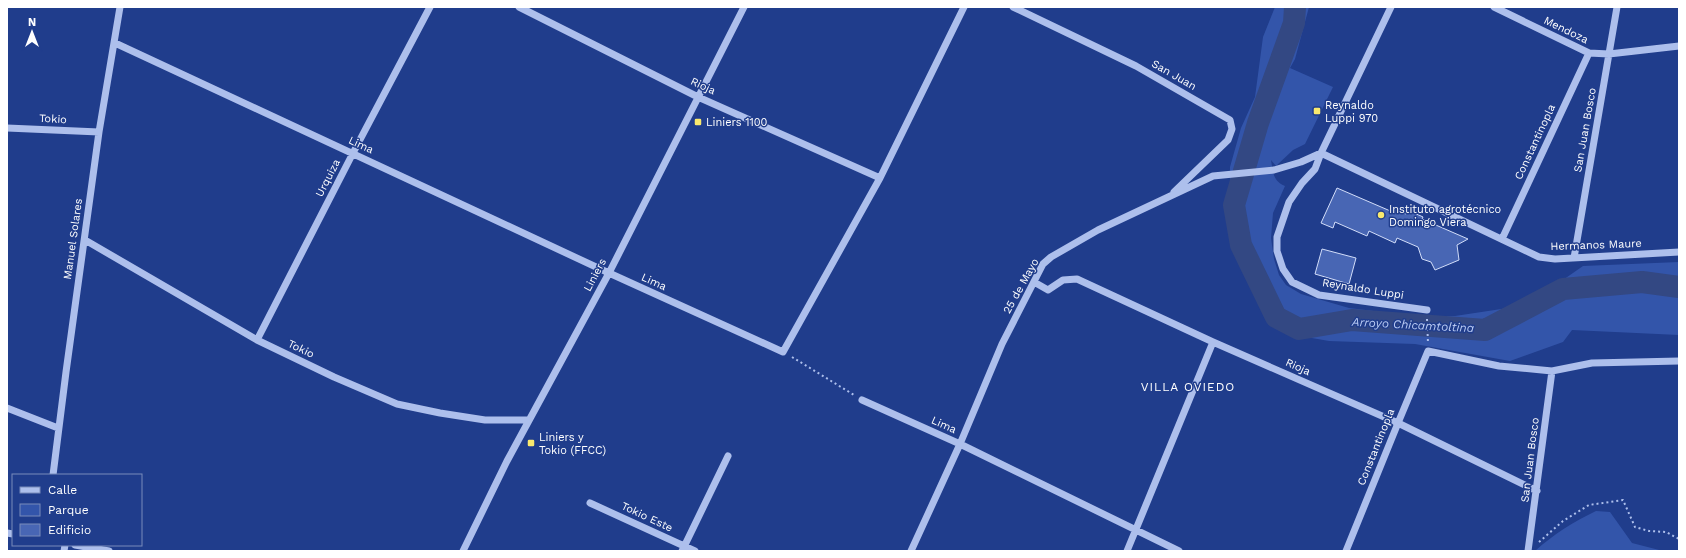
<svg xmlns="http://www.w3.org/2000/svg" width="1686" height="558" font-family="'Work Sans',sans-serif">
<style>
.green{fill:#35a}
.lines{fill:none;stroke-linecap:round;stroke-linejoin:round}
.river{stroke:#334883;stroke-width:22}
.building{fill:#4866b4;stroke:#d2ddf9}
.path{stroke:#adbfec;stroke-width:2;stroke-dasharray:2 3;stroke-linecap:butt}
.minor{stroke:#adbfec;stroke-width:7}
.poi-dot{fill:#f9e96e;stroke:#203d8c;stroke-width:1.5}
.labels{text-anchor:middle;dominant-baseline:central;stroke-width:3;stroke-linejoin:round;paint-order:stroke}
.street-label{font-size:11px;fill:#fff;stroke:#203d8c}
.poi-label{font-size:11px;fill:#fff;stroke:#203d8c;text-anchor:start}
.water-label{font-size:12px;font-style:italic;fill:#b9caf3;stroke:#203d8c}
.neighbourhood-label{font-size:12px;letter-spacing:1px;fill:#fff;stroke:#203d8c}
</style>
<rect width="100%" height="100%" fill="#203d8c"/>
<path class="green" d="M1275,7H1309L1295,59L1290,68L1333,87L1305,144L1293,150L1276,166L1271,160C1273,172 1273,181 1285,186L1273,213L1271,238L1274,259L1279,275L1286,285L1301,294L1349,308L1415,316H1455L1527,305L1583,266L1679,262V335L1572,330L1563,342L1510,361L1415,344L1329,341L1289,334L1265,315L1252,291L1234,243L1230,189V167L1241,128L1255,97L1263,37Z
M1596,511L1610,512L1632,543L1663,551H1535C1554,534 1573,522 1596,511Z"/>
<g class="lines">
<path class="river" d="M1295,7L1294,23L1258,123L1234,205L1241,245L1276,317L1299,329L1352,320L1485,330L1563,289L1642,282L1679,287"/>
</g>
<path class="building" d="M1337,188L1395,213L1396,209L1406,214L1408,210L1423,217L1422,219L1468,239L1457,245L1459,260L1435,270L1431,262L1422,259L1418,247L1397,238L1395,243L1369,231L1367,236L1335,222L1333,228L1321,223Z
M1322,249L1356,258L1349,284L1315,274Z"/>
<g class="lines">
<path class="path" d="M1427,319L1428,343
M792,357L854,395
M1539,542L1563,521L1589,505L1623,500L1635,527L1649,531L1666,532L1679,539"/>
<path class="minor" d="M519,7L698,97L880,178
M1013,7L1136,66L1230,120L1232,129L1228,140L1174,192
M1391,7L1321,153L1315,169L1302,183L1289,202L1277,237V251L1283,269L1292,282L1319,295L1427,310
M1494,7L1589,53L1609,54L1679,46
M115,43L609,273L783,352L880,178L964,7
M7,128L99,132
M1321,153L1539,257L1555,259L1679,252
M1502,239L1589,53
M85,240L257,340L334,377L397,404L440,413L485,420H529
M1574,258L1617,7
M1034,282L1048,290L1063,280L1077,279L1213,342L1398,423L1537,491
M257,340L353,153L430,7
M862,400L960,444L1179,551
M7,408L58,428
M53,475L66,372L99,132L120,7
M590,503L695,551
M7,533L13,534
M75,545L109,551
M64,551L65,545
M463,551L507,461L609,273L744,7
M682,551L728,456
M911,551L960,444L1002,344L1043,264L1051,257L1098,230L1213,176L1274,170L1301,162L1321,153
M1127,551L1213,342
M1346,551L1398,423L1428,351L1499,366L1552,371L1592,363L1679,361
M1528,551L1552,371"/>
</g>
<g class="poi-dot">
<rect x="1313" y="107" width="8" height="8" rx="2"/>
<rect x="694" y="118" width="8" height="8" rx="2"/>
<circle cx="1381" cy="215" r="4"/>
<rect x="527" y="439" width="8" height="8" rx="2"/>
</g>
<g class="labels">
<g class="street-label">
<text transform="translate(1566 30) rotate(26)">Mendoza</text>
<text transform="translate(1174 75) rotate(30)">San Juan</text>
<text transform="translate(703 86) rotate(25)">Rioja</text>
<text transform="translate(53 119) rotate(3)">Tokio</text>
<text transform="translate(1585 130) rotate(-80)">San Juan Bosco</text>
<text transform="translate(1535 142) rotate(-65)">Constantinopla</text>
<text transform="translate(361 145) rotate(25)">Lima</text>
<text transform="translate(328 178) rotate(-63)">Urquiza</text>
<text transform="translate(73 239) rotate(-82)">Manuel Solares</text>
<text transform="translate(1596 245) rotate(-2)">Hermanos Maure</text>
<text transform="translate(595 275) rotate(-62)">Liniers</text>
<text transform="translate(654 282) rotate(24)">Lima</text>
<text transform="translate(1021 286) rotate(-61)">25 de Mayo</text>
<text transform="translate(1363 289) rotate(9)">Reynaldo Luppi</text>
<text transform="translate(301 349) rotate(26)">Tokio</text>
<text transform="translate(1298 367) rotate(24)">Rioja</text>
<text transform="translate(944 425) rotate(24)">Lima</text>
<text transform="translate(1376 447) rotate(-68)">Constantinopla</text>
<text transform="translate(1530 460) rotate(-83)">San Juan Bosco</text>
<text transform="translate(647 517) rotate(25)">Tokio Este</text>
</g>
<g class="poi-label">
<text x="1325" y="105">Reynaldo<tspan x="1325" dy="13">Luppi 970</tspan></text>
<text x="706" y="122">Liniers 1100</text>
<text x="1389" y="209">Instituto agrotécnico<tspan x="1389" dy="13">Domingo Viera</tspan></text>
<text x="539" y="437">Liniers y<tspan x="539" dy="13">Tokio (FFCC)</tspan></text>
</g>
<g class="water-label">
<text transform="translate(1413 325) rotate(3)">Arroyo Chicamtoltina</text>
</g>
<g class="neighbourhood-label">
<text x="1188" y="387">VILLA OVIEDO</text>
</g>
</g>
<rect width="1686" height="558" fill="none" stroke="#ffffff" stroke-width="16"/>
<rect x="12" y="474" width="130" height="72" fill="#203d8c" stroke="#798bba"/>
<rect x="20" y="487" width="20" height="6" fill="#adbfec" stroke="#798bba"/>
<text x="48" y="494" font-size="12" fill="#ffffff">Calle</text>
<rect x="20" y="504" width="20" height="12" fill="#3355aa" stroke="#798bba"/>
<text x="48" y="514" font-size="12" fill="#ffffff">Parque</text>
<rect x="20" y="524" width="20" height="12" fill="#4866b4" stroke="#798bba"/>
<text x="48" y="534" font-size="12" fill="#ffffff">Edificio</text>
<g transform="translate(32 32)" stroke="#203d8c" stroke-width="3" paint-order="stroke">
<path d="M0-3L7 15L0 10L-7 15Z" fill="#ffffff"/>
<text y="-6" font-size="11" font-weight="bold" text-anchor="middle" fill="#ffffff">N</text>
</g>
</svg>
